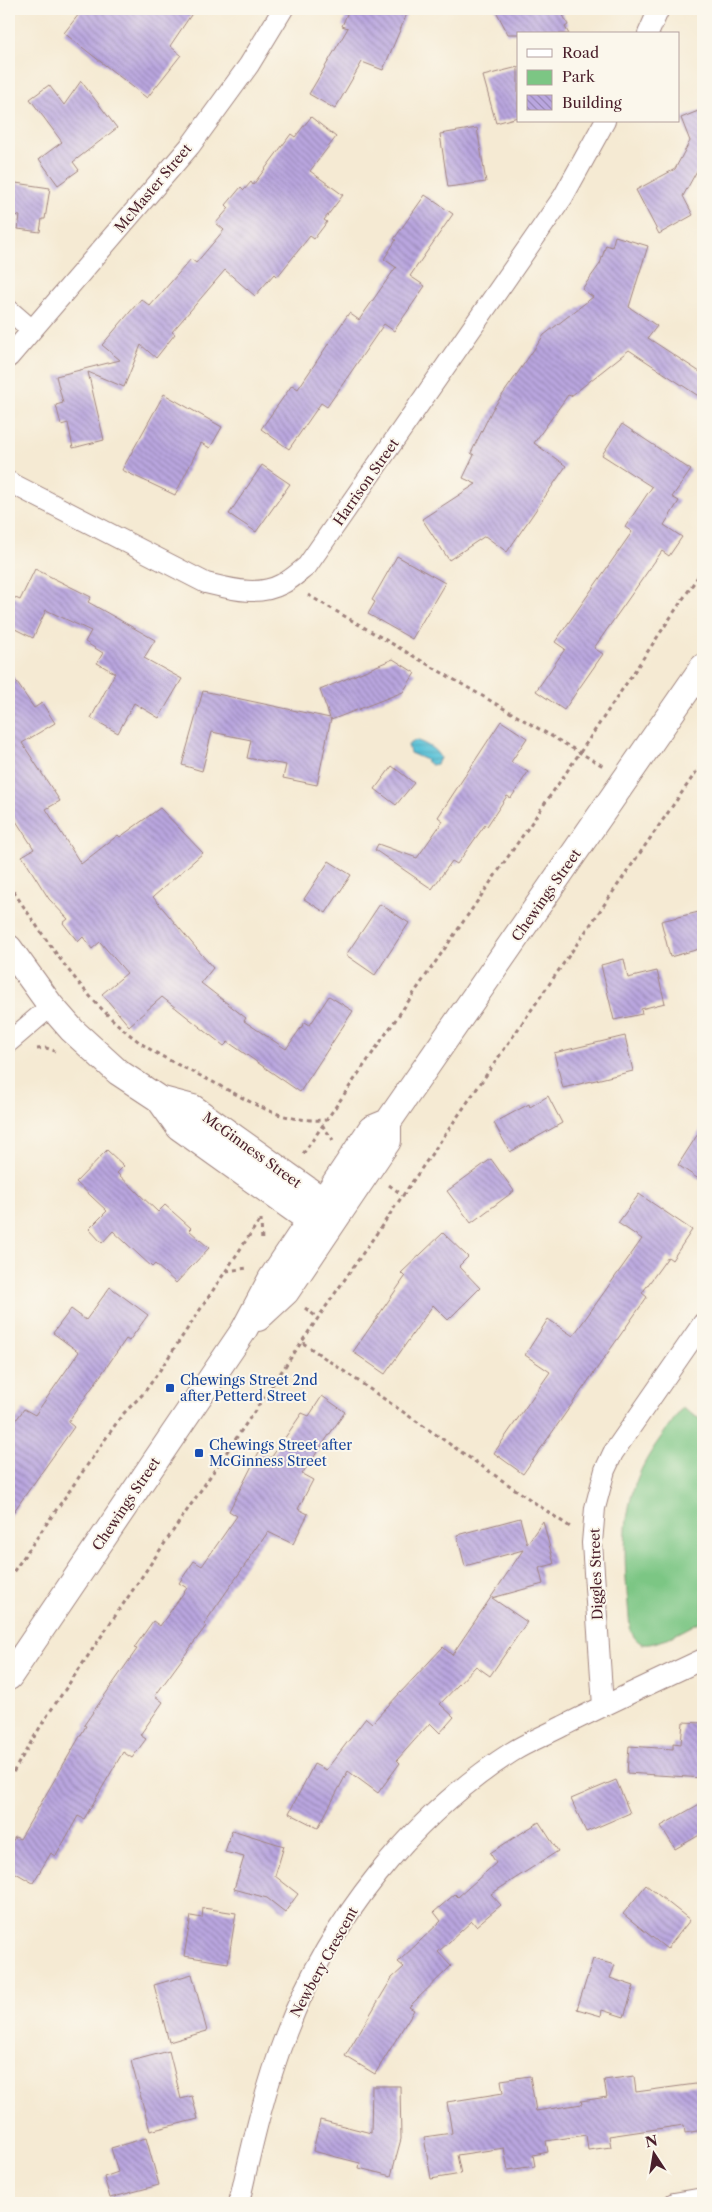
<svg xmlns="http://www.w3.org/2000/svg" width="712" height="2212" font-family="'Libre Caslon Text',serif">
<style>
.green{fill:#7cc684;stroke:#637258}
.water{fill:url(#water-rules);stroke:#527182}
.building{fill:url(#building-back-hatch)}
.lines{fill:none;stroke-linecap:round;stroke-linejoin:round}
.minor-casing{stroke:#a0847f;stroke-width:22}
.tertiary-casing{stroke:#a0847f;stroke-width:28}
.path{stroke:#a0847f;stroke-width:3;stroke-dasharray:4 4;stroke-linecap:butt}
.minor{stroke:#fff;stroke-width:20}
.tertiary{stroke:#fff;stroke-width:26}
.transit-dot{fill:#1a4fb4;stroke:#fbf7ec;stroke-width:2}
.labels{text-anchor:middle;dominant-baseline:central;stroke-width:4;stroke-linejoin:round;paint-order:stroke}
.street-label{font-size:14px;fill:#4a1f2b;stroke:#fbf7ec}
.transit-label{font-size:14px;fill:#164399;stroke:#fbf7ec;text-anchor:start}
</style>
<defs>
<pattern id="water-rules" width="6" height="5" patternUnits="userSpaceOnUse" patternTransform="scale(1.25)"><rect width="6" height="5" fill="#5bc3d8"/><path d="M0 2.5h6" fill="none" stroke="#51a7ba"/></pattern>
<pattern id="building-back-hatch" width="6" height="6" patternUnits="userSpaceOnUse" patternTransform="scale(1.25)"><rect width="6" height="6" fill="#b9a6df"/><path d="M-1 5l2 2M0 0l6 6M5-1l2 2" fill="none" stroke="#9887b5"/></pattern>
</defs>
<rect width="100%" height="100%" fill="#fbf7ec"/>
<filter id="ink" filterUnits="userSpaceOnUse"><feTurbulence type="fractalNoise" baseFrequency=".02" numOctaves="2"/><feDisplacementMap in="SourceGraphic" scale="10" xChannelSelector="R" yChannelSelector="G"/><feConvolveMatrix kernelMatrix="1 2 1 2 8 2 1 2 1" color-interpolation-filters="sRGB"/></filter>
<filter id="wash" filterUnits="userSpaceOnUse"><feTurbulence type="fractalNoise" baseFrequency=".0096" numOctaves="4" result="noise"/><feDisplacementMap in="SourceGraphic" scale="20" xChannelSelector="R" yChannelSelector="G"/><feGaussianBlur stdDeviation="1.12" result="paint"/><feColorMatrix in="noise" values="0 0 0 0 0 0 0 0 0 0 0 0 0 0 0 0 0 1.4 0 .05"/><feComposite in="paint" operator="in"/></filter>
<g filter="url(#wash)">
<rect width="100%" height="100%" fill="#f5ead3"/>
<path class="green" d="M682,1408L703,1421V1620C691,1626 656,1647 643,1644C636,1641 633,1636 630,1629C626,1575 617,1519 642,1468C652,1447 669,1427 682,1408Z"/>
<path class="water" d="M416,740C425,744 436,748 440,758L437,764L431,765L424,759L410,753L408,745Z"/>
<g id="blocks">
<path class="building" d="M83,9H195L170,46L181,55L147,98L64,33Z
M349,9H409L383,70L362,62L335,109L309,94L348,28L342,26Z
M495,9H560L568,25L565,27L569,34H508Z
M518,67V117L496,123L483,76Z
M81,81L117,128L73,162L79,170L58,185L39,159L62,142L30,99L49,85L64,105Z
M703,109V171L699,167L683,196L693,215L659,234L636,190L675,169L690,141L681,118Z
M311,117L336,137L310,171L343,195L324,220L327,222L314,239L310,236L277,277L274,274L255,296L225,270L172,332L175,334L156,358L141,345L124,387L88,372L104,440L73,448L68,423L61,425L56,405L63,403L56,376L120,360L102,345L141,299L150,306L191,259L196,263L224,230L216,223L229,208L226,205L241,187L244,190L251,182L253,185L291,134L295,137Z
M477,128L486,182L448,187L440,134Z
M9,182L50,188L45,219H42L40,232L18,229L20,216L9,214Z
M425,195L453,214L410,276L425,286L394,331L384,324L327,407L321,403L289,449L261,429L292,385L298,389L349,313L359,320L396,267L397,268L384,259L396,240L394,239Z
M615,236L648,246L629,307L657,326L648,338L703,374V399L629,350L571,396L568,395L534,443L566,466L507,552L485,536L449,560L422,519L476,484L463,478L474,455L471,453L492,410L544,335L593,297L582,289L600,264L606,245L612,247Z
M164,394L222,427L210,448L201,443L175,495L122,470Z
M622,424L691,470L672,497L679,501L664,525L682,537L669,556L662,551L594,648L603,654L564,710L536,691L565,649L555,642L632,532L625,527L652,487L602,455Z
M262,465L290,484L256,532L229,514Z
M397,556L445,583L412,639L368,614L375,602L372,600Z
M35,569L91,597L88,602L155,640L144,658L182,679L159,718L134,703L118,733L91,718L115,673L97,663L103,653L85,642L91,631L46,610L33,638L9,626V595L20,600Z
M393,659L415,673L403,692L331,720V718L317,785L283,778L286,765L247,758L251,740L212,732L202,771L182,765L203,691L330,718L320,690Z
M9,671L34,708L42,703L55,723L22,743L60,801L46,809L81,864L118,835L120,837L160,808L203,853L153,897L213,968L201,983L246,1018L244,1021L286,1049L305,1022L310,1025L329,996L353,1011L300,1092L228,1042L224,1046L162,997L129,1026L102,994L127,973L100,942L92,949L83,937L78,942L63,923L68,919L49,899L22,856L34,849L9,810Z
M501,721L527,738L511,762L528,772L511,798L507,796L487,826L485,825L457,864L452,861L432,889L375,850L378,844L417,858L443,821L438,817Z
M392,766L414,783L396,805L375,789Z
M329,861L351,875L326,913L304,899Z
M380,904L409,923L375,975L346,955Z
M703,911V948L670,957L661,921Z
M624,959L628,978L657,971L665,1003L641,1009L642,1014L614,1020L601,965Z
M625,1036L633,1071L563,1088L554,1053Z
M548,1096L562,1123L510,1152L494,1123L529,1104L530,1107Z
M703,1126V1182L678,1165Z
M107,1150L124,1166L117,1173L158,1212L165,1205L191,1228L189,1230L209,1248L176,1283L155,1264L152,1267L113,1231L102,1243L89,1229L107,1211L76,1182Z
M491,1159L514,1191L471,1223L447,1191Z
M639,1194L692,1230L672,1260L668,1257L642,1293L647,1297L523,1474L494,1453L550,1372L525,1355L548,1319L573,1336L642,1239L618,1223Z
M443,1233L468,1257L459,1266L480,1288L448,1320L433,1305L385,1374L353,1352L405,1277L401,1273Z
M110,1287L148,1315L129,1341L126,1339L84,1399L68,1422L74,1427L9,1518V1430L24,1409L35,1415L79,1352L53,1333L71,1309L86,1320Z
M322,1396L345,1412L302,1474L313,1480L298,1509L308,1514L293,1544L268,1532L204,1624L206,1626L155,1696L163,1702L140,1735L146,1739L132,1758L123,1752L84,1819L78,1816L56,1856L51,1853L33,1883L9,1869V1847L15,1837L20,1839L86,1726L84,1725L137,1649L134,1648L153,1621L160,1626L187,1588L179,1583L194,1561L202,1566L237,1516L229,1511L259,1452L271,1458L302,1413L309,1416Z
M520,1518L527,1544L543,1521L554,1564L539,1568L543,1584L492,1598L527,1622L490,1676L476,1666L440,1704L454,1717L440,1733L430,1723L397,1760L400,1763L378,1793L348,1771L318,1828L289,1813L314,1764L326,1770L366,1718L372,1723L443,1647L452,1655L523,1550L465,1566L457,1535Z
M683,1722L703,1723V1778L627,1773L629,1746L673,1749V1743L681,1744Z
M616,1780L630,1813L586,1832L571,1799Z
M703,1802V1833L675,1849L661,1826Z
M539,1822L558,1851L491,1894L501,1905L476,1926L472,1921L438,1952L451,1966L409,2007L414,2010L375,2074L345,2056L392,1978L404,1967L398,1962L441,1921L434,1912L455,1894L458,1897L496,1863L490,1853Z
M232,1830L284,1846L275,1876L298,1894L285,1912L267,1898L234,1889L244,1857L225,1852Z
M646,1885L690,1920L667,1949L623,1914Z
M203,1908L236,1913L228,1963L184,1956L191,1916L202,1918Z
M593,1959L615,1965L610,1978L634,1986L624,2017L602,2010L601,2016L577,2009Z
M192,1974L207,2031L169,2042L154,1985Z
M169,2051L181,2099L192,2096L198,2119L150,2131L131,2061Z
M530,2076L536,2111L582,2104L581,2101L607,2097L604,2080L634,2076L636,2092L703,2083V2130L685,2133L684,2125L609,2136L611,2147L588,2150L586,2135L546,2141L548,2152L533,2155L535,2166L508,2170L504,2148L457,2155L461,2174L431,2179L424,2137L452,2133L447,2102L503,2093L501,2080Z
M372,2086H400L401,2139L391,2176L359,2168L360,2163L313,2151L320,2120L371,2133Z
M146,2138L159,2185L110,2198L104,2177L118,2172L111,2148Z"/>
</g>
</g>
<g filter="url(#ink)">
<use href="#blocks" fill-opacity="0" stroke="#a0847f" stroke-width="1"/>
<g class="lines">
<g class="minor-casing">
<path id="minor" d="M648,34L659,9
M9,310L32,330
M9,357L190,146L249,65L283,9
M9,482L206,583C231,589 258,597 282,584C291,580 299,572 307,566L563,197L605,121
M9,1042L51,1006
M603,1706L592,1543L595,1508L605,1470L613,1453L703,1323
M239,2203C252,2145 265,2087 287,2031C329,1921 412,1816 512,1752C528,1742 546,1735 563,1726C609,1703 656,1681 703,1659
M674,2203L703,2198"/>
</g>
<g class="tertiary-casing">
<path id="tertiary" d="M9,948L51,1006L72,1030L118,1072L159,1099L179,1127L326,1232
M159,1099L193,1108L336,1210
M258,1318L286,1292L388,1141V1122
M9,1677L244,1330L271,1279L371,1129L388,1122L703,667"/>
</g>
<path class="path" d="M308,595L603,766
M9,885C48,942 87,1006 145,1046C169,1062 197,1073 222,1087C259,1106 281,1122 325,1120
M37,1049L46,1048L55,1051
M322,1125L333,1140
M303,1154L581,751L703,569
M389,1185L404,1196
M261,1219L262,1243
M226,1271L248,1268
M305,1308L318,1318
M303,1343L570,1527
M9,1578L122,1415L143,1394L158,1373L261,1218
M9,1779L45,1719L318,1318L703,762"/>
<use href="#minor" class="minor"/>
<use href="#tertiary" class="tertiary"/>
</g>
</g>
<g class="transit-dot">
<rect x="165" y="1383" width="10" height="10" rx="2.5"/>
<rect x="194" y="1448" width="10" height="10" rx="2.5"/>
</g>
<g class="labels">
<g class="street-label">
<text transform="translate(153 188) rotate(-50)">McMaster Street</text>
<text transform="translate(366 482) rotate(-55)">Harrison Street</text>
<text transform="translate(546 895) rotate(-55)">Chewings Street</text>
<text transform="translate(252 1150) rotate(36)">McGinness Street</text>
<text transform="translate(126 1504) rotate(-56)">Chewings Street</text>
<text transform="translate(596 1574) rotate(-92)">Diggles Street</text>
<text transform="translate(324 1962) rotate(-61)">Newbery Crescent</text>
</g>
<g class="transit-label">
<text x="180" y="1380">Chewings Street 2nd<tspan x="180" dy="16">after Petterd Street</tspan></text>
<text x="209" y="1445">Chewings Street after<tspan x="209" dy="16">McGinness Street</tspan></text>
</g>
</g>
<rect width="712" height="2212" fill="none" stroke="#fbf7ec" stroke-width="30"/>
<rect x="517" y="32" width="162" height="90" fill="#fbf7ec" stroke="#b4a19f"/>
<rect x="527" y="49" width="25" height="8" fill="#ffffff" stroke="#b4a19f"/>
<text x="562" y="58" font-size="15" fill="#4a1f2b">Road</text>
<rect x="527" y="70" width="25" height="15" fill="#7cc684" stroke="#b4a19f"/>
<text x="562" y="82" font-size="15" fill="#4a1f2b">Park</text>
<rect x="527" y="95" width="25" height="15" fill="url(#building-back-hatch)" stroke="#b4a19f"/>
<text x="562" y="108" font-size="15" fill="#4a1f2b">Building</text>
<g transform="translate(654 2154) rotate(348)" stroke="#fbf7ec" stroke-width="4" paint-order="stroke">
<path d="M0-4L9 19L0 12L-9 19Z" fill="#4a1f2b"/>
<text y="-8" font-size="14" font-weight="bold" text-anchor="middle" fill="#4a1f2b">N</text>
</g>
</svg>
